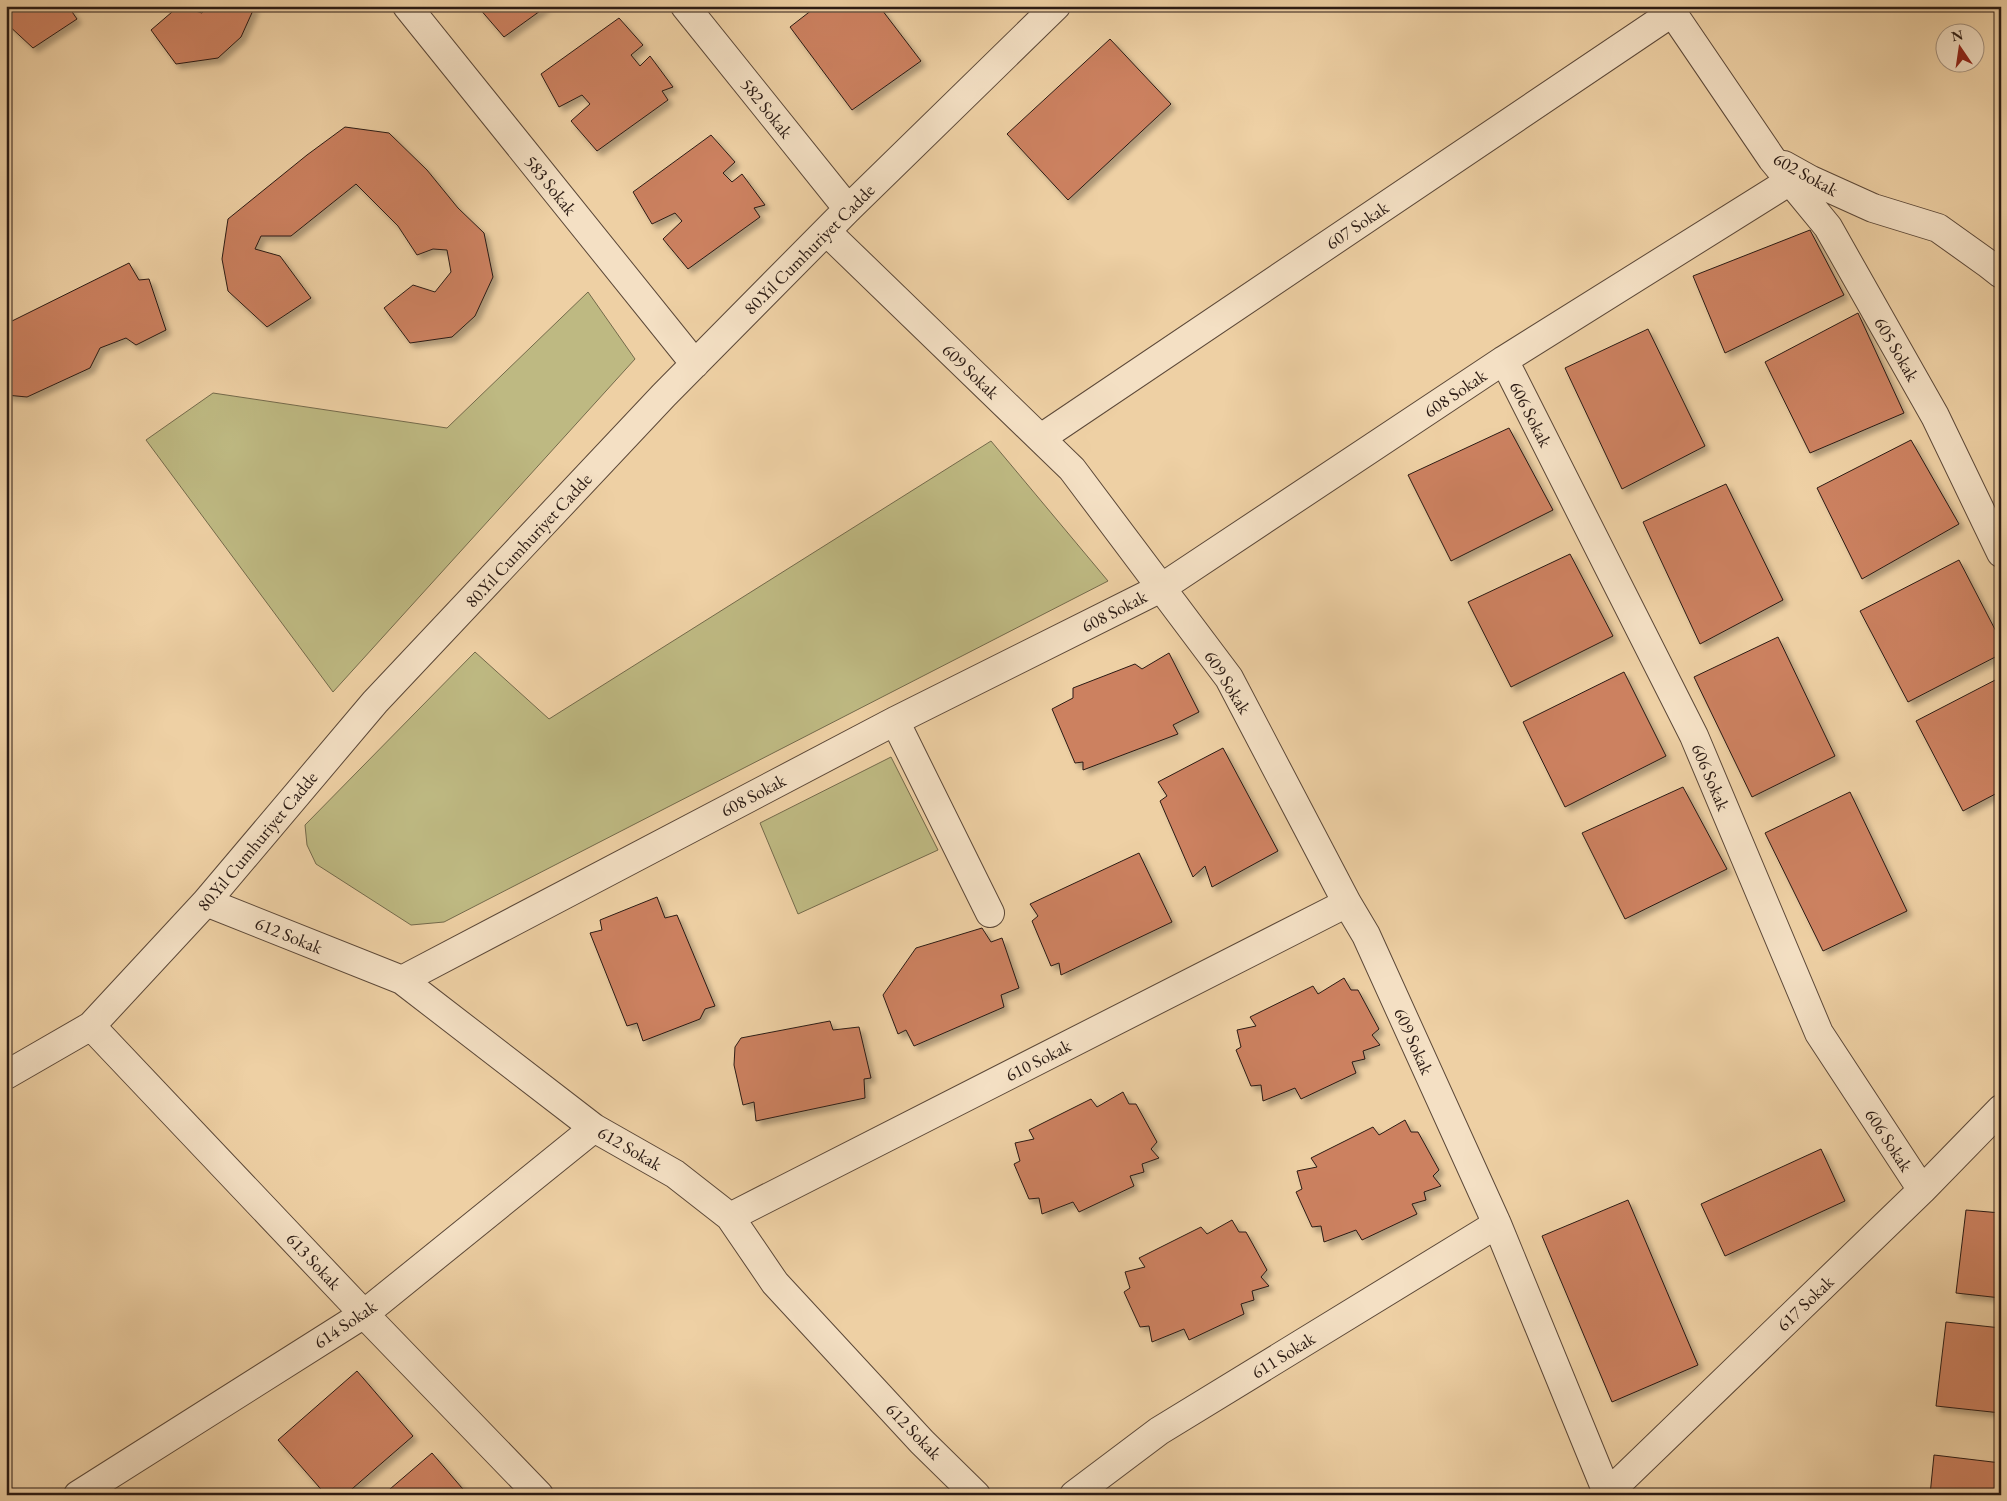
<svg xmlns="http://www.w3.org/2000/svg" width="2007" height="1501" font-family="'EB Garamond',serif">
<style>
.green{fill:#beb982;stroke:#746a4b}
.building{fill:#cc8160;stroke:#2b1b14;filter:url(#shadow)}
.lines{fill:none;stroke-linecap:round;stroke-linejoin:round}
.street-casing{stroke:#5c4838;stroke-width:30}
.street{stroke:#f4e0c4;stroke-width:28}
.labels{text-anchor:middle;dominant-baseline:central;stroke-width:4;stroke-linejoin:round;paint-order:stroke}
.street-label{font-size:18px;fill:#2b1b14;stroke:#f4e0c4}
</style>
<defs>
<filter id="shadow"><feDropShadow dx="4.5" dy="4.5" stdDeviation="2.5" flood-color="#0004"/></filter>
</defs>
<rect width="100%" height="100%" fill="#eed0a4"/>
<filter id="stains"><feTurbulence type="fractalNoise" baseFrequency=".004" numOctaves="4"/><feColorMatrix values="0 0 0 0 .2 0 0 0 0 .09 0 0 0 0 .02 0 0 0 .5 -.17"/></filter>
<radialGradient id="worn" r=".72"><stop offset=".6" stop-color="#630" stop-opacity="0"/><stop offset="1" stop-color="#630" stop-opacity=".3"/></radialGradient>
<path class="green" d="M588,292L635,359L333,692L146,440L213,393L447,428Z
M991,441L1108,581L444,922L411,925L316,864L307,845L305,825L475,652L549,719Z
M891,757L938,850L798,914L760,823Z"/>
<path class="building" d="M6,6H68L77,19L33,48L6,23Z
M179,6L202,13L207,6H255L241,37L218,58L176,64L151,30Z
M480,6H547L504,37L479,8Z
M817,6H879L921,61L852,110L790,27Z
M619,18L643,45L631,55L640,66L650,56L673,87L662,91L668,100L597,151L571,121L590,104L582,95L559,107L541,74Z
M1110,39L1171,104L1068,200L1007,134Z
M345,127L389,133L427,170L458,208L484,233L493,277L475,316L452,337L410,343L384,308L413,285L435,292L451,272L447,250L433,249L417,255L398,226L356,184L291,236H261L255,249L280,256L311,298L267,327L228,291L222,259L228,219L307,155Z
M711,135L735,162L723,173L732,182L742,174L765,205L754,208L760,217L688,269L663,239L682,221L675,213L652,224L633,192Z
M1810,230L1844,295L1725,353L1693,276Z
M129,263L139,280L149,279L166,330L136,345L126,338L100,348L90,368L27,397L6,395V324Z
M1858,313L1904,413L1810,453L1765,362Z
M1648,329L1705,446L1622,489L1565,368Z
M1509,428L1553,510L1451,561L1408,475Z
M1911,440L1959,524L1862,579L1817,488Z
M1726,484L1783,600L1700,644L1643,522Z
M1570,554L1613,636L1511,687L1468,602Z
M1959,560L2001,641V654L1908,702L1860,611Z
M1778,637L1835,756L1752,797L1694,677Z
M1169,653L1199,712L1173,725L1178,734L1083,770V762L1075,763L1052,709L1073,698V688L1135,664L1142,669Z
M1624,672L1666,756L1565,807L1523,722Z
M2001,677V791L1963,811L1916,721Z
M1223,748L1278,851L1212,887L1205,866L1193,877L1160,801L1167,796L1158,782Z
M1683,787L1727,869L1625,919L1582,833Z
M1850,792L1907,911L1823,951L1765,833Z
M1139,853L1172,922L1061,975L1059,963L1051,966L1032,921L1038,916L1030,904Z
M657,897L665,918L677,915L715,1006L705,1009L700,1019L643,1041L637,1023L627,1026L590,933L602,930L600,920Z
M982,928L991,942L1002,938L1019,988L1001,995L1004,1007L914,1046L906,1030L898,1034L883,995L916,948Z
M1344,978L1351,990H1358L1379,1029L1372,1035L1380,1045L1363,1051L1365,1059L1352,1062L1356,1073L1301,1099L1295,1088L1263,1101L1261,1085L1251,1086L1236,1050L1241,1047L1237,1030L1256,1026L1250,1017L1313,986L1318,994Z
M830,1021L833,1030L859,1027L871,1078L864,1079L865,1098L756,1121L754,1102L743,1105L734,1065L735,1047L741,1038Z
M1123,1092L1129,1104H1136L1157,1142L1151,1149L1159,1158L1142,1164L1144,1172L1130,1176L1134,1186L1079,1212L1073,1202L1042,1214L1039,1198L1029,1199L1014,1164L1020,1161L1015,1143L1034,1139L1029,1130L1091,1099L1097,1107Z
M1405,1120L1411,1132H1418L1439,1170L1433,1176L1441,1186L1424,1192L1426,1200L1412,1204L1417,1214L1362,1240L1356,1230L1324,1242L1321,1226L1312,1227L1296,1192L1302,1189L1297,1171L1317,1167L1311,1158L1373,1127L1379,1135Z
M1821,1149L1845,1201L1725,1256L1701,1204Z
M1628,1200L1698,1365L1612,1402L1542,1236Z
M1966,1210L2001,1213V1298L1956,1293Z
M1232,1220L1239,1232H1246L1267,1270L1261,1277L1269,1286L1252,1291L1254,1300L1241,1304L1244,1314L1189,1340L1184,1329L1152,1342L1149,1326L1140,1327L1124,1292L1130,1288L1125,1272L1145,1267L1139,1258L1201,1227L1207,1234Z
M1946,1322L2001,1328V1413L1936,1406Z
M357,1371L413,1436L345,1495H326L278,1440Z
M432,1453L468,1495H383Z
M1934,1455L2001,1463V1495H1930Z"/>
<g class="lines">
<g class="street-casing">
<path id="street" d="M407,6L695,364
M685,6L848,209
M1668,6L1772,159L1828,227L1935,416L2001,553
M1784,165L1811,180L1873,208L1938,228L1987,263L2001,274
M827,232L1072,469L1229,678L1347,903L1366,935L1497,1224L1608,1495
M1504,360L1694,736L1819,1033L1922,1190
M1041,438L1673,12
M895,721L990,913
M206,902L402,980L594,1128L675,1174L730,1217L775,1283L922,1442L976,1495
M402,980L895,721L1161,588L1504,360L1790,181
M91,1026L364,1314L539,1495
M6,1075L91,1026L206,902L375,702L664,395L848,209L1056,6
M730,1217L1347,903
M78,1495L364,1314L594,1128
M1074,1495L1159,1431L1497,1224
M1606,1495L1922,1190L2001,1109"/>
</g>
<use href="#street" class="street"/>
</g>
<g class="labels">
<g class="street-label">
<text transform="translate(767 108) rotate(51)">582 Sokak</text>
<text transform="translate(1806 174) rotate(29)">602 Sokak</text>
<text transform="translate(551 185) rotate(51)">583 Sokak</text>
<text transform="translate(1357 225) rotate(-34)">607 Sokak</text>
<text transform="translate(809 249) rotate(-45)">80.Yıl Cumhuriyet Cadde</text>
<text transform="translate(1897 349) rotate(60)">605 Sokak</text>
<text transform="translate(971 371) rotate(44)">609 Sokak</text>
<text transform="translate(1455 393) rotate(-34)">608 Sokak</text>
<text transform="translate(1531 414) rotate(63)">606 Sokak</text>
<text transform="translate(528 540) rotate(-47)">80.Yıl Cumhuriyet Cadde</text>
<text transform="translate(1114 611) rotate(-27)">608 Sokak</text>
<text transform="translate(1228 682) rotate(58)">609 Sokak</text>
<text transform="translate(1711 777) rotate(67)">606 Sokak</text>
<text transform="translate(753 795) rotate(-28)">608 Sokak</text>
<text transform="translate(257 841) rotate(-50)">80.Yıl Cumhuriyet Cadde</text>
<text transform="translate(289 935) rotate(22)">612 Sokak</text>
<text transform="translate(1414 1041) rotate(66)">609 Sokak</text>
<text transform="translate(1038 1060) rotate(-27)">610 Sokak</text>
<text transform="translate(1889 1140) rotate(57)">606 Sokak</text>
<text transform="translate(630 1148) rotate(30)">612 Sokak</text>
<text transform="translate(314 1261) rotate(47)">613 Sokak</text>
<text transform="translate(1805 1303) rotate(-44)">617 Sokak</text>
<text transform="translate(345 1324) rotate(-34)">614 Sokak</text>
<text transform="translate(1283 1355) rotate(-32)">611 Sokak</text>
<text transform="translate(914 1431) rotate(46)">612 Sokak</text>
</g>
</g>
<rect width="2007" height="1501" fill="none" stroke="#eed0a4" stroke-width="25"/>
<rect x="8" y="8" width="1992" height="1486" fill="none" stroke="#2b1b14" stroke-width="2.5"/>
<rect x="12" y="12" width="1982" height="1476" fill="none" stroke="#2b1b14"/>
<g transform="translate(1960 48) rotate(347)"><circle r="24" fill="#f4e0c4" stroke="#a4917e"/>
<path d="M0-4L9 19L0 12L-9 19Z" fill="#8f2418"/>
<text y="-8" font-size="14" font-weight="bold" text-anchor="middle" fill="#2b1b14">N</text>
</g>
<rect width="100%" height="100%" filter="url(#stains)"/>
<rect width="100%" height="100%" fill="url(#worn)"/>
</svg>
